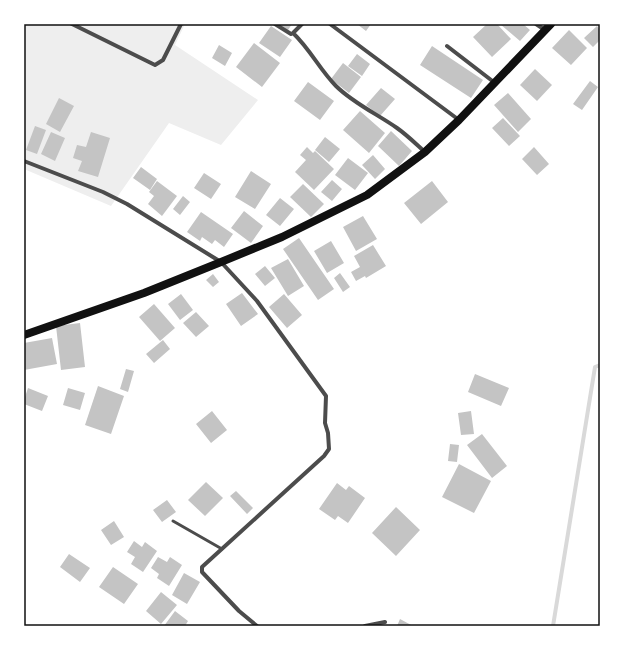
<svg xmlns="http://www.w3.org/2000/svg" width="624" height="650" font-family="Manrope,sans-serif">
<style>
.green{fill:#eee}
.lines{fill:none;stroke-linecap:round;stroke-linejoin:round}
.stream{stroke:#d9d9d9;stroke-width:4}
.building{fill:#c4c4c4}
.service{stroke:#4c4c4c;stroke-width:3}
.minor{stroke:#4c4c4c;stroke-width:4}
.secondary{stroke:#111;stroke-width:8}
.neatline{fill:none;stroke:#111;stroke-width:1.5}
</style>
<rect width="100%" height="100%" fill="#fff"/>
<path class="green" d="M24,24H185L175,45L258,100L221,145L169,123L111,206L24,169Z"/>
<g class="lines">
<path class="stream" d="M553,626L595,367L600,365"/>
</g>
<path class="building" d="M279,24H292L288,30Z
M357,24H371L366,31Z
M487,24H497L511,39L492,57L473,37Z
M500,24H523L530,30L520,41Z
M271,26L292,40L280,57L259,43Z
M597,26L600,30V40L593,47L584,38Z
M569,30L587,48L571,65L552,48Z
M254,43L280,63L262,87L236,67Z
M219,45L232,53L225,66L212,58Z
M432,46L483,80L471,98L420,65Z
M357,54L370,64L362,76L348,66Z
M343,63L361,77L349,93L331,79Z
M535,69L552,85L537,101L520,85Z
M590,81L598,87L582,110L573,104Z
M308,82L334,101L320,120L294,101Z
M381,88L395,99L380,116L366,105Z
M508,93L531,119L518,132L494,105Z
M59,98L74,106L60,132L46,124Z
M360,111L385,133L369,153L343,130Z
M503,118L520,136L509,146L492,128Z
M35,126L46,130L37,154L26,150Z
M391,131L412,151L399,166L378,146Z
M51,132L65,138L55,161L41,154Z
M91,132L110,138L98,177L78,171L82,161L73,158L77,145L86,147Z
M325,137L340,149L329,162L315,150Z
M307,147L313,153L315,151L334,169L314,190L295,172L306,160L300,155Z
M534,147L549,164L537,175L522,159Z
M373,155L385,169L375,179L362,165Z
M348,158L368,173L355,190L335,175Z
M141,167L157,179L150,190L133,178Z
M251,171L271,184L255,209L235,197Z
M204,173L221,184L211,199L194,188Z
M332,180L342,189L332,201L321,192Z
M157,181L177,196L162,216L148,204L154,196L149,192Z
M432,181L448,202L421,224L404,203Z
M303,184L324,204L311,217L290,197Z
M183,196L190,202L180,215L173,209Z
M280,198L294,209L280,226L266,215Z
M244,211L263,226L251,243L231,228Z
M201,212L233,234L224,247L215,240L212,244L202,237L200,241L187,232Z
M363,216L377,239L356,251L343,227Z
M299,238L334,289L318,300L283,249Z
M331,241L344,263L327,273L314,251Z
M373,245L386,266L366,278L365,276L356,281L351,272L360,267L354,256Z
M288,259L304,286L288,296L271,268Z
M265,266L275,278L265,286L255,274Z
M340,273L350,287L343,292L334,278Z
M213,274L219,282L213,287L206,280Z
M242,293L258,314L241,326L226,304Z
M181,294L193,310L180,320L168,304Z
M284,294L302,315L287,328L269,307Z
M154,304L175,328L160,341L139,317Z
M196,312L209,326L196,337L183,323Z
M80,323L85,367L61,370L56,326Z
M52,338L57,364L24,370V343Z
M163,340L170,349L154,363L146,354Z
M126,369L134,371L128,392L120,389Z
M475,374L509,388L501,406L468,392Z
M98,386L124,396L111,434L85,425Z
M28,388L48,396L42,411L24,404V400Z
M68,388L85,393L80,410L63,405Z
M212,411L227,430L211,443L196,424Z
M471,411L474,434L461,435L458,413Z
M482,434L507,466L492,478L467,445Z
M450,444L459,445L457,462L448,461Z
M459,464L491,481L474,513L442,497Z
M206,482L223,498L205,516L188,500Z
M337,483L346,490L349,486L365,498L348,523L338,516L335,520L319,509Z
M236,491L253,508L247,514L230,496Z
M167,500L176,512L162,522L153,510Z
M396,507L420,530L396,556L372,533Z
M114,521L124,537L111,545L101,530Z
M134,541L142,547L145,542L157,551L143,572L131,564L135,557L127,552Z
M69,554L90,568L80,582L60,567Z
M158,557L167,562L170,557L182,565L169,586L157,578L159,574L151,568Z
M113,567L138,584L124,604L99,587Z
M184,573L200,582L187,604L172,595Z
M161,592L177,605L161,624L146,611Z
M175,611L188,621L185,626H164Z
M400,619L413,626H397Z"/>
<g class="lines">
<path class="service" d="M173,521L222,549"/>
<path class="minor" d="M72,24L155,65L163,60L181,24
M275,24L291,34L293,33L302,24
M330,24L459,120
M536,24L545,30
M293,33C310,49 320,70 336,86C353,103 377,114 397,128C407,135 416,144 425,152
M447,46L495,83
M24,161L103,192L127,204L221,262L257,301L326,396L325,423L328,433L329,449L324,456L202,567V572L239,611L257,626
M365,626L385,622"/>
<path class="secondary" d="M24,335L144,293L221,262L282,237L367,195L425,152L459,120L551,24"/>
</g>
<rect width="624" height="650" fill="none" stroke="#ffffff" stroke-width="50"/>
<rect x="25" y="25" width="574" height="600" class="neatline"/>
</svg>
